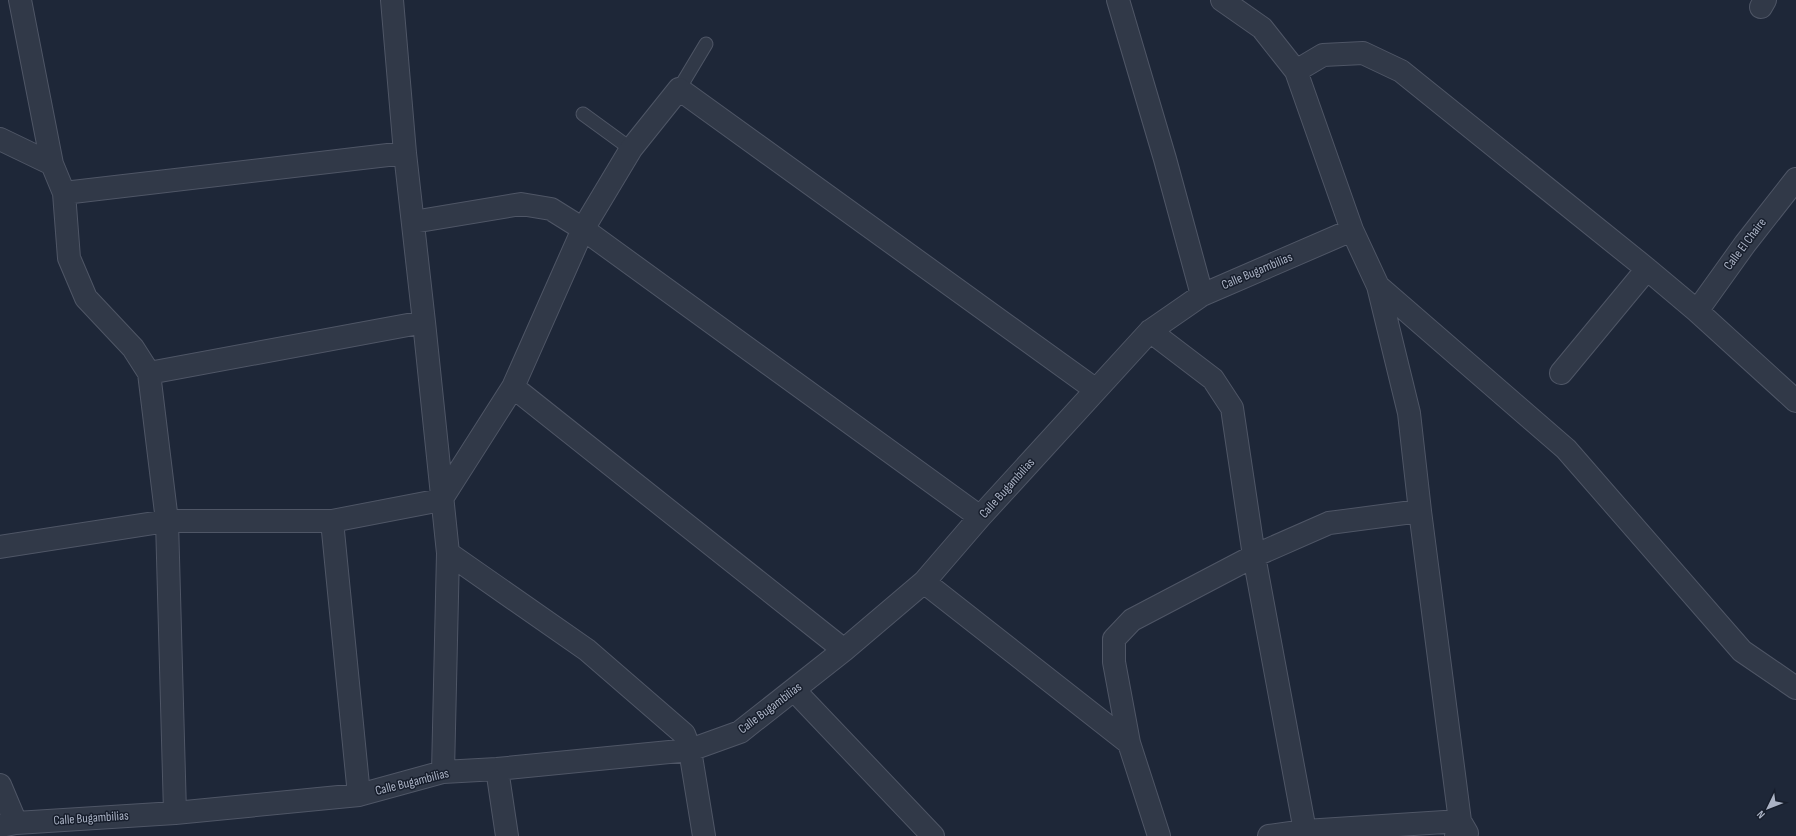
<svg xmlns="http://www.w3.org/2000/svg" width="1796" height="836" font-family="'Sofia Sans Condensed',sans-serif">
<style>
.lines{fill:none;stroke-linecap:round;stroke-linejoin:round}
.lane-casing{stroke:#4f5666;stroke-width:15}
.street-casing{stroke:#4f5666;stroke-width:24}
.lane{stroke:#313948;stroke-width:13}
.street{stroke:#313948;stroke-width:22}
.labels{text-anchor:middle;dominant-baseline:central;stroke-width:3;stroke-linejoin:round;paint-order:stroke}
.street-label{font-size:13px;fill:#abb3c5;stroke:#171e2c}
</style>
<rect width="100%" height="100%" fill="#1e2738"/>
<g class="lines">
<g class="lane-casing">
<path id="lane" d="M679,89L706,44
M583,114L631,149"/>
</g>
<g class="street-casing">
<path id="street" d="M20,0L52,164L64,193L69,258L86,298L133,348L149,373L167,521L175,813
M392,0L405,153L424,322L448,553L443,772
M1118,0L1165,159L1202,295
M1222,0L1262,28L1296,71L1352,230L1378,286L1409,413L1420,511L1460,821L1456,836
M1761,7L1765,0
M1296,71L1323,55L1363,53L1401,71L1647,269L1697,311L1796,401
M0,139L52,164
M64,193L405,153
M413,222L521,204L551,209L583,229L980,517
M1378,286L1566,449L1742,651L1796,688
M1697,311L1745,244L1796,179
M1150,331L1213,379L1232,408L1254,556L1305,831
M149,373L424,322
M1561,373L1647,269
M513,387L844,650
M332,521L359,795
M0,547L167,521H332L441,500L513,387L583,229L631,149L679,89L1096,390
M448,553L587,650L684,734L690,750L704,836
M924,582L1129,743L1159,836
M794,690L933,836
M1129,743L1114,662V639L1132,620L1254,556L1329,523L1420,511
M497,769L507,836
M0,785L16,823
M0,826L16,823L175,813L359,795L443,772L497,769L690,750L740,732L844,650L924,582L980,517L1150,331L1202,295L1352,230
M1269,836L1305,831L1460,821L1467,833"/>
</g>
<use href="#lane" class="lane"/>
<use href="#street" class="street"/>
</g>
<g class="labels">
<g class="street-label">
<text transform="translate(1745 244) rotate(-53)">Calle El Chaire</text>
<text transform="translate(1257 271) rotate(-23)">Calle Bugambilias</text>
<text transform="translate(1007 488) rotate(-48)">Calle Bugambilias</text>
<text transform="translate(770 708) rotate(-37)">Calle Bugambilias</text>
<text transform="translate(412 782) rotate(-14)">Calle Bugambilias</text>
<text transform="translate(91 818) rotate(-4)">Calle Bugambilias</text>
</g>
</g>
<g transform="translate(1768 808) rotate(227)" stroke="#171e2c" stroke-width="3" paint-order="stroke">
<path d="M0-3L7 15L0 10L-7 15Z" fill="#abb3c5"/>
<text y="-6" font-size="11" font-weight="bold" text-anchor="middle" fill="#abb3c5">N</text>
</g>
</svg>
